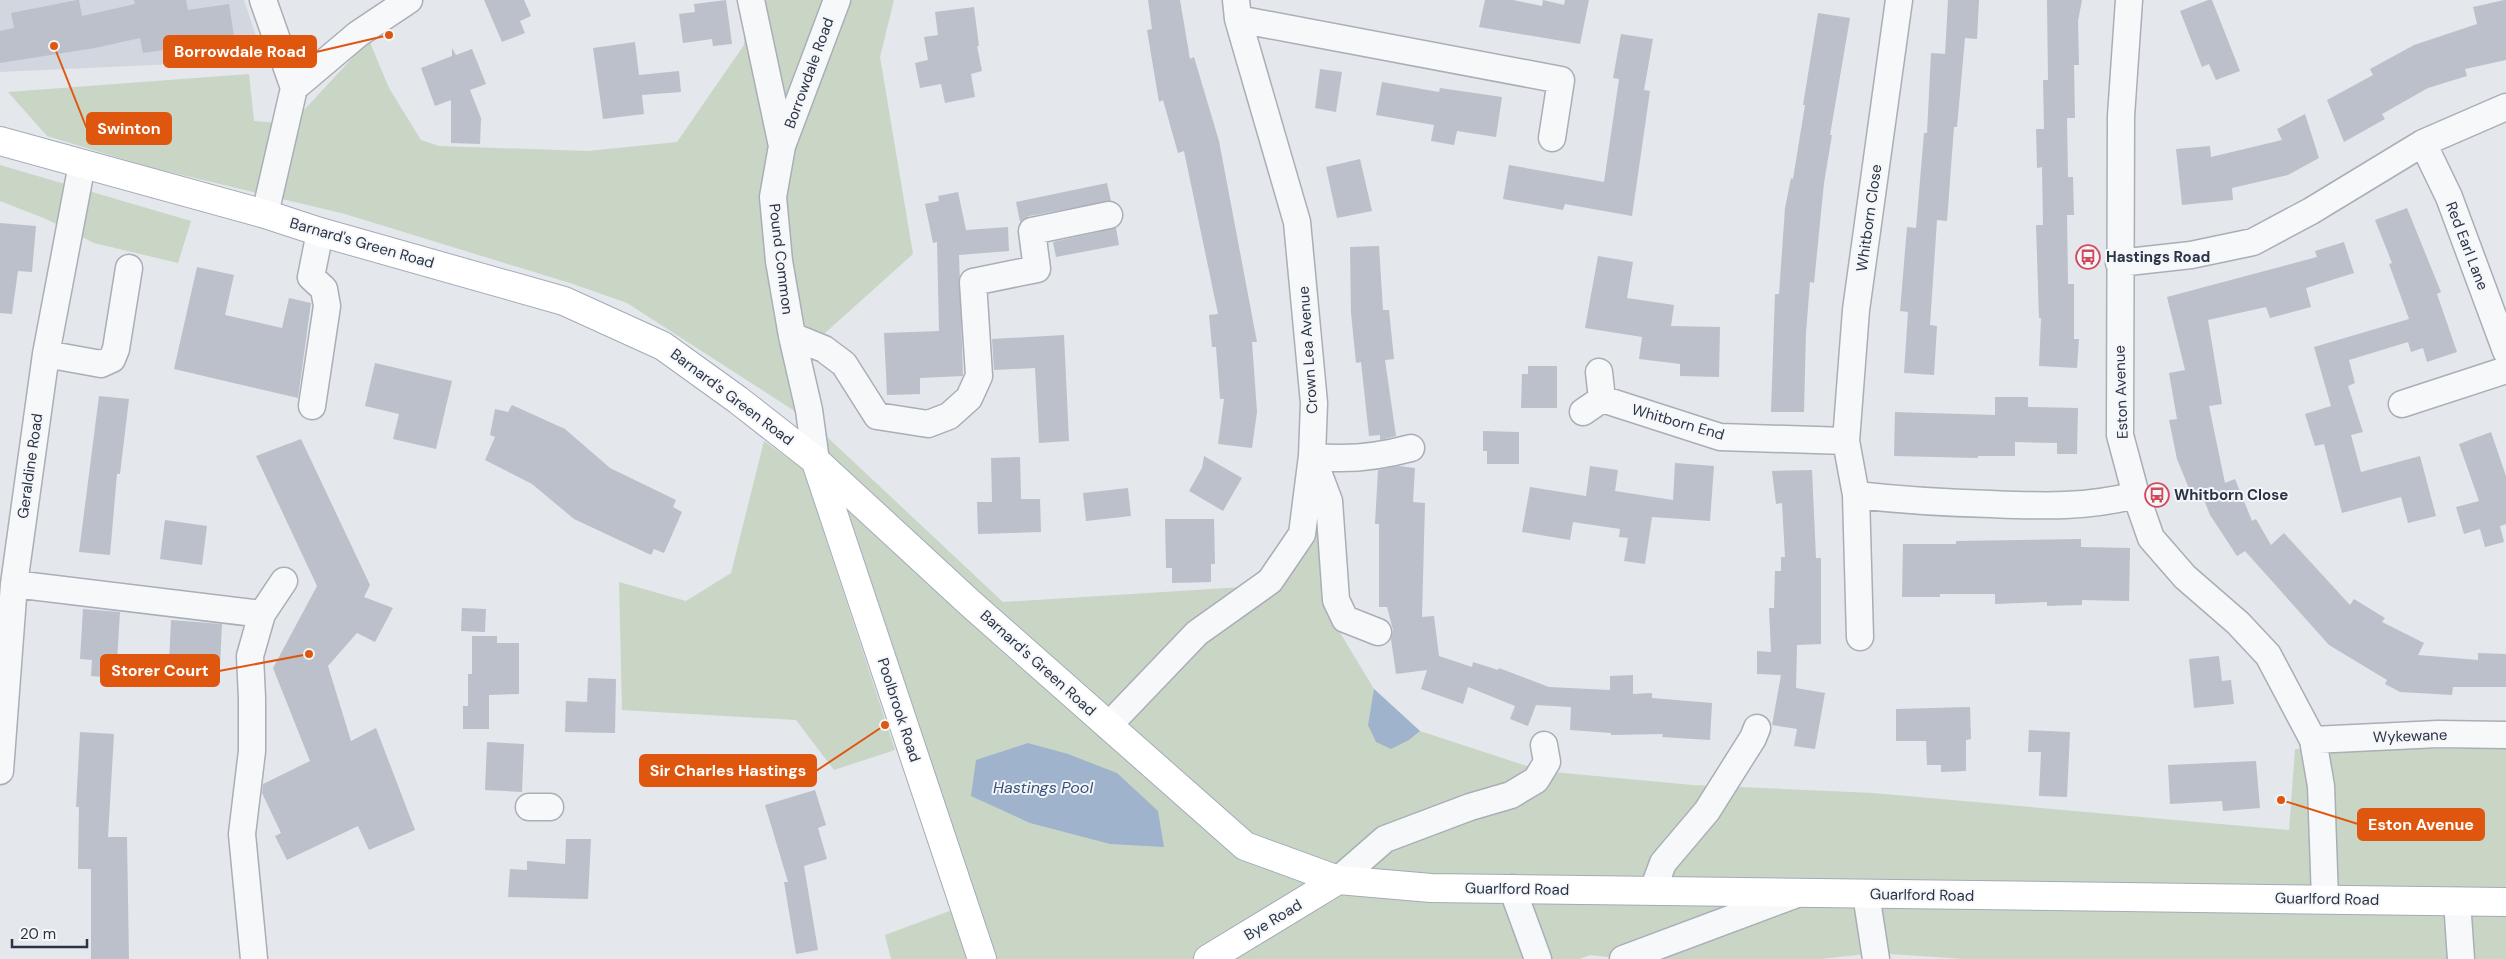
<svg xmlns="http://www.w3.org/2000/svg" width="2506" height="959" font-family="'DM Sans',sans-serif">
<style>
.built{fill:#d2d6de}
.green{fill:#c9d6c5}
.water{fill:#9fb4cc}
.building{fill:#bbc0ca}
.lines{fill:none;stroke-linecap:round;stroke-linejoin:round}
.minor-casing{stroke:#a9aeb7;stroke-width:29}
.major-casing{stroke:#a3abb8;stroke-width:30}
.minor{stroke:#f7f8fa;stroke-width:26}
.major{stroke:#fff;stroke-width:28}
.labels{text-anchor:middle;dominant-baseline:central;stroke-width:4;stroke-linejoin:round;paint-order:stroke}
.street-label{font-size:15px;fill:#2b3445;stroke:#f4f6f9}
.poi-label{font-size:15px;font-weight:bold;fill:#2b3445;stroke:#f4f6f9;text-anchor:start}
.water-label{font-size:16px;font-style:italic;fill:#34527a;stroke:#f4f6f9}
.leader{fill:none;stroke:#df570f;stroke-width:2}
.callout-dot{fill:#df570f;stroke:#f4f6f9;stroke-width:2}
.callout{fill:#df570f;stroke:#df570f;stroke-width:2}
.callout-label{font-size:16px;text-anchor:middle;font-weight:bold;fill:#fff}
</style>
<rect width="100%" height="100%" fill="#e4e7ec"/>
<path class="built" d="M0,0H244L264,60L0,72Z"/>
<path class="green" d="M747,0H894L880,57L913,254L806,350L825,435L1003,602L1243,587L1267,570L1320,502L1327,611L1374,689L1420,731L1542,771L1693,785L1873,793L2289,830L2295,749H2506V959H1964L1875,953L1821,959H1625L1590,955L1580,959H891L885,935L971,903L832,469L793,410L627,303L573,284L345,214L149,167L47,136L8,92L249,74L254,121L291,124L369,40L389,88L421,140L439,146L588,151L677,142L744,45Z
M0,165L191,221L178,263L94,243L46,219L0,201Z
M764,441L803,469L895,750L834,770L796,720L622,710L619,582L686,601L731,573Z"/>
<path class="water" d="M1374,689L1420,731L1409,740L1391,749L1376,742L1368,725Z
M1028,743L1068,754L1117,773L1158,811L1164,847L1110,844L1030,823L971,796L976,760Z"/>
<path class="building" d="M77,0H79L82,16L135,4L134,0H186L188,10L229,4L235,42L198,48V45L143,53L140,38L95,48L0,63V31L14,28L11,13Z
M484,0H524L531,16L520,21L525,33L502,42Z
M726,0L732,44L713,46L712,39L683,43L679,14L695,12L694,4Z
M1148,0H1180L1190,59L1194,57L1219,141L1257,342H1252L1257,412L1252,448L1218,444L1224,399H1220L1216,347H1212L1209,315L1218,314L1184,151L1178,153L1163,100L1159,102L1147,30L1152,29Z
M1485,0H1513L1542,6L1543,0L1564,5L1565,0H1589L1580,44L1479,27Z
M1948,0H1979L1977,39L1965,38L1957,127H1954L1947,221L1937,220L1930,325L1937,326L1934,375L1904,373L1908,312L1900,311L1907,227L1916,228L1924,133H1927L1931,53L1945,54Z
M2047,0H2082L2078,21L2079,65H2074L2075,118H2067L2068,177H2073L2074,215H2067L2068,284H2074V339H2079L2077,368L2039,366L2041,318H2039L2036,225H2043L2042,167L2037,168L2036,129H2044L2043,80H2048Z
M2208,0H2212L2240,71L2216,80L2209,64L2202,67L2180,11Z
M2504,0H2506V60L2465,69L2467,76L2428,88L2382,114L2385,119L2344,142L2327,100L2373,75L2370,69L2414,45L2477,24L2473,7Z
M974,7L979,46H977L982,71L971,74L975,97L945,103L941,84L920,88L915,63L928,60L924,37L938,35L935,12Z
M1818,13L1850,18L1830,135H1832L1824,183L1814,283L1810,282L1806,333L1804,412H1771L1775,294H1779L1785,208L1791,178L1793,179L1805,105H1803Z
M1621,34L1653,39L1644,90L1650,91L1632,216L1565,204L1563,210L1503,199L1509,165L1604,182L1619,79L1613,78Z
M635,42L639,75L679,71L681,92L642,95L644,114L603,119L593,48Z
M452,48L456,55L472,49L486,84L470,90L481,118L480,144L451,143V100L435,106L421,68L452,56Z
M1320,69L1342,72L1336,112L1315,108Z
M1382,82L1439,92L1440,88L1502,97L1496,137L1457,131L1454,145L1431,141L1434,125L1376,115Z
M2305,114L2319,158L2288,175L2232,188L2233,200L2182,205L2176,149L2210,146L2211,157L2282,140L2277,129Z
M1360,159L1372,211L1337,218L1326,167Z
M1107,183L1111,201L1029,216L1020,222L1016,202Z
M958,192L966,230L1008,227L1009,251L959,255L963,376L920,378V394L887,395L884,333L939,331L937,242L933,243L925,204L939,201L938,196Z
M2407,208L2441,292L2437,294L2457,352L2427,362L2423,348L2411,352L2408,342L2349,360L2355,383L2348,386L2363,432L2351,435L2361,472L2420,456L2436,516L2408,523L2401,497L2342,513L2324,444L2315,446L2305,414L2331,406L2314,347L2409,319L2389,264L2392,263L2375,220Z
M0,223L36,226L32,272L18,271L12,314L0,313Z
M1116,228L1119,245L1056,257L1053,242Z
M2344,242L2354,273L2306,288L2311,307L2270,318L2266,307L2208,320L2222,404L2209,406L2225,483L2235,479L2252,521L2256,519L2271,545L2284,533L2350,605L2354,599L2385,618L2382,622L2424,643L2418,655L2478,660V653L2506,654V687H2453L2452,695L2400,692L2385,684L2387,680L2329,645L2245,551L2237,556L2210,515L2203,497L2194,501L2177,459L2169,420L2177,419L2169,373L2185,370L2167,297L2317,257L2315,251Z
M1379,246L1383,310H1389L1394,359L1385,360L1396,436L1380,440V435L1369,436L1361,362L1356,363L1351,313L1350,247Z
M1598,256L1633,262L1627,298L1674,305L1671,326L1720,327L1719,377L1680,376V364L1639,359L1642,337L1585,328Z
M197,267L234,275L225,315L282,328L289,298L311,303L298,398L174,369Z
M1064,335L1069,441L1039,443L1035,368L994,370L992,339Z
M375,363L452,381L436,449L393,439L399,414L365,406Z
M1528,366H1557V408H1521L1522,374H1528Z
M99,396L129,399L120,474H117L110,555L79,552Z
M1995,397H2028V407L2078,408L2077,454H2057V443L2015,442V456H1978V458L1894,456L1895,412L1995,415Z
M512,405L565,429L610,468L676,500L673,507L682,512L664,553L654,549L651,555L574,519L532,484L485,460L495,437L490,435L495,409L508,412Z
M1483,431L1519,432V464H1487V451H1483Z
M2491,432L2506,476V524L2500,526L2504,542L2485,547L2480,529L2464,534L2456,507L2479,501L2459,444Z
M301,439L370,585L364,597L393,608L375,642L357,633L328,666L351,741L376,728L415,830L369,850L358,826L287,860L275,836L281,833L262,793L263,784L310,761L273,668L317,586L256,456Z
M1204,456L1242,478L1223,511L1189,491L1202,468Z
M1020,457L1021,499H1040L1041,532L978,534L977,502H992L991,458Z
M1675,463L1714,466L1710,521L1652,517L1645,564L1624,561L1628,538L1619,537L1620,529L1573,522L1570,540L1522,532L1530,487L1586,496L1590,466L1618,470L1615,491L1673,500Z
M1399,466L1415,468L1413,502L1425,503L1422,617L1434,616L1439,656L1472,667L1473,662L1498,670L1499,668L1549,687L1610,690V676L1633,675V694L1652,693V698L1712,703L1710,740L1662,737L1663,734L1611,735V733L1570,730L1571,707L1536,705L1528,726L1510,719L1515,706L1468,687L1463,704L1421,689L1427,670L1396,674L1391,639L1393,630L1387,607H1379V524H1375L1378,470Z
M1812,470L1816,558H1821V644L1797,645L1796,688L1825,693L1815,749L1794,746L1797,729L1772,725L1781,675L1757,674V651L1771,652L1769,608H1774L1775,571H1781V557H1785L1782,503L1776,504L1772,471Z
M1128,488L1131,516L1086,521L1083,493Z
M1165,519H1214L1215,564H1211V582L1172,583V568H1166Z
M165,520L207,526L202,565L160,559Z
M2081,539V547L2130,548L2129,601L2082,600V605L2047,606V602L1995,604V594H1940V597H1902L1903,544H1956V541Z
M462,608L486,609L485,632L461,631Z
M83,609L120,612L116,678L91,676L92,660L80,659Z
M171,620L222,624L220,665L169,662Z
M472,636H497V643H519V694L489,695V729H463V706H468V674H472Z
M2219,656L2222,681L2231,680L2234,704L2194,708L2189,659Z
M588,678L616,679L615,733L565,732L566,701L587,702Z
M1970,707L1971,739L1966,740V771L1941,772V765H1927L1926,741H1896V709Z
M2029,730L2070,732L2067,797L2039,796L2041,752H2028Z
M80,732L114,734L108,837H127L129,959H91V869H78L79,807H76Z
M487,742L524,744L522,792L485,790Z
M2256,761L2260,808L2223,811L2222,801L2170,804L2168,765Z
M815,790L826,825L818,828L827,859L804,866L818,950L796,954L784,882H788L765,805Z
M566,839H591L588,899L508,897L510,869L527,870V861L565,864Z"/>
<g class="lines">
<g class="minor-casing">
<path id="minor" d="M263,0L294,88
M751,0L782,146L773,197L779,261L792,336L809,410L816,461
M1899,0L1856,310L1846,441L1856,495C1901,500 1946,503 1991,504C2043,506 2084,508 2136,495
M2129,0L2121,116L2120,435L2136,495L2151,538L2185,577L2238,623L2268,655L2313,740L2321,786L2325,899
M1238,19L1561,80L1552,138
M2423,143L2449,197L2506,351
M782,146L837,0
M265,214L294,88L358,34L409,0
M2119,263L2191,255L2253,242L2311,211L2423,143L2506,107
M792,336L824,349L844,364L877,416L928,424L949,416L969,398L979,376L973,282L1037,269L1032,231L1109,215
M46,354L101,364L112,359L116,349L129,268
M1599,372L1602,399
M2402,404L2506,370
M312,406L327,306L324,289L311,277L320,232
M1583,412L1602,399L1720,437L1846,441
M1856,495L1860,637
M14,584L262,614
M1378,632L1345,619L1336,600L1329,501L1312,456C1346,461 1378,457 1411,448
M1108,726L1197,633L1270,581L1302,534L1312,456L1314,403L1297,222L1238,19L1236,0
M2313,740L2438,734L2506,735
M0,771L14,584L46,354L82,164
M529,807H550
M1338,880L1385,839L1470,807L1511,795L1536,780L1547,762L1544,745
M1512,888L1538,959
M1653,890L1663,863L1707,811L1753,738L1757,728
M1866,894L1876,959
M2457,901L2461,959
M254,959L242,834L252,751V698L250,656L262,614L284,581
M1623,959L1797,894"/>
</g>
<g class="major-casing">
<path id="major" d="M0,141L265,214L320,232L564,301L663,346L738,400L816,461L971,604L1245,846L1338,880L1431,888L2506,902
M816,462L982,959
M1208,959L1338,880"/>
</g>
<use href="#minor" class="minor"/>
<use href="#major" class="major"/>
</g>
<defs>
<g id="bus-ring" transform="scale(1.25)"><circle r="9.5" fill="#f4f6f9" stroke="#d1495b" stroke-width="1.5"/><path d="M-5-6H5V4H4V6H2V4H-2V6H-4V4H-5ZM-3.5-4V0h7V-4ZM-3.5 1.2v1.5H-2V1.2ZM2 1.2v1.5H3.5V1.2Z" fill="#d1495b"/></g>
</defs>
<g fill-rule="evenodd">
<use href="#bus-ring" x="2088" y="257"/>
<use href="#bus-ring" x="2157" y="495"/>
</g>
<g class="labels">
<g class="street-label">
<text transform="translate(809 73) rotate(-70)">Borrowdale Road</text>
<text transform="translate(1869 218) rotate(-82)">Whitborn Close</text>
<text transform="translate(362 243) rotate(16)">Barnard's Green Road</text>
<text transform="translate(2467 246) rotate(69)">Red Earl Lane</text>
<text transform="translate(781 259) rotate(83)">Pound Common</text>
<text transform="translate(1308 350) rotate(-94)">Crown Lea Avenue</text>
<text transform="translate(2121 392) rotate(-92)">Eston Avenue</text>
<text transform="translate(732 397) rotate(37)">Barnard's Green Road</text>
<text transform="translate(1678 422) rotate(16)">Whitborn End</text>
<text transform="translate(30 466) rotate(-82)">Geraldine Road</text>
<text transform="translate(1038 663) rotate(42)">Barnard's Green Road</text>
<text transform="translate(899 710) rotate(72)">Poolbrook Road</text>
<text transform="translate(2410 736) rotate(-2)">Wykewane</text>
<text transform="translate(1517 889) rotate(1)">Guarlford Road</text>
<text transform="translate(1922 895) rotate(1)">Guarlford Road</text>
<text transform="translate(2327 899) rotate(1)">Guarlford Road</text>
<text transform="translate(1273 920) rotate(-31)">Bye Road</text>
</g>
<g class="poi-label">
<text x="2106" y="257">Hastings Road</text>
<text x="2174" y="495">Whitborn Close</text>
</g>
<g class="water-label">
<text x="1043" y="787">Hastings Pool</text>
</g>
</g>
<path class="leader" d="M389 35L316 52M54 46L87 129M309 654L219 671M885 725L816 771M2281 800L2358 824"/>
<g class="callout-dot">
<circle cx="389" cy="35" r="5"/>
<circle cx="54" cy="46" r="5"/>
<circle cx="309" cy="654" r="5"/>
<circle cx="885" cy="725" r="5"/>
<circle cx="2281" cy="800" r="5"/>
</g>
<g class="callout">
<rect x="164" y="36" width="152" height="31" rx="5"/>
<rect x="87" y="113" width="84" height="31" rx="5"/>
<rect x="101" y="655" width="118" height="31" rx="5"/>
<rect x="640" y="755" width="176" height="31" rx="5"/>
<rect x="2358" y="809" width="126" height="31" rx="5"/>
</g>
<g class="callout-label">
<text x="240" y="57">Borrowdale Road</text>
<text x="129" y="134">Swinton</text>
<text x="160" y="676">Storer Court</text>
<text x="728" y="776">Sir Charles Hastings</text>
<text x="2421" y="830">Eston Avenue</text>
</g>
<path d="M12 939v8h75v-8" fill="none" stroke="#2b3445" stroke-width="2.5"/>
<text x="20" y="939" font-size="15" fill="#2b3445" stroke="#f4f6f9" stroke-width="4" paint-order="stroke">20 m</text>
</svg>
